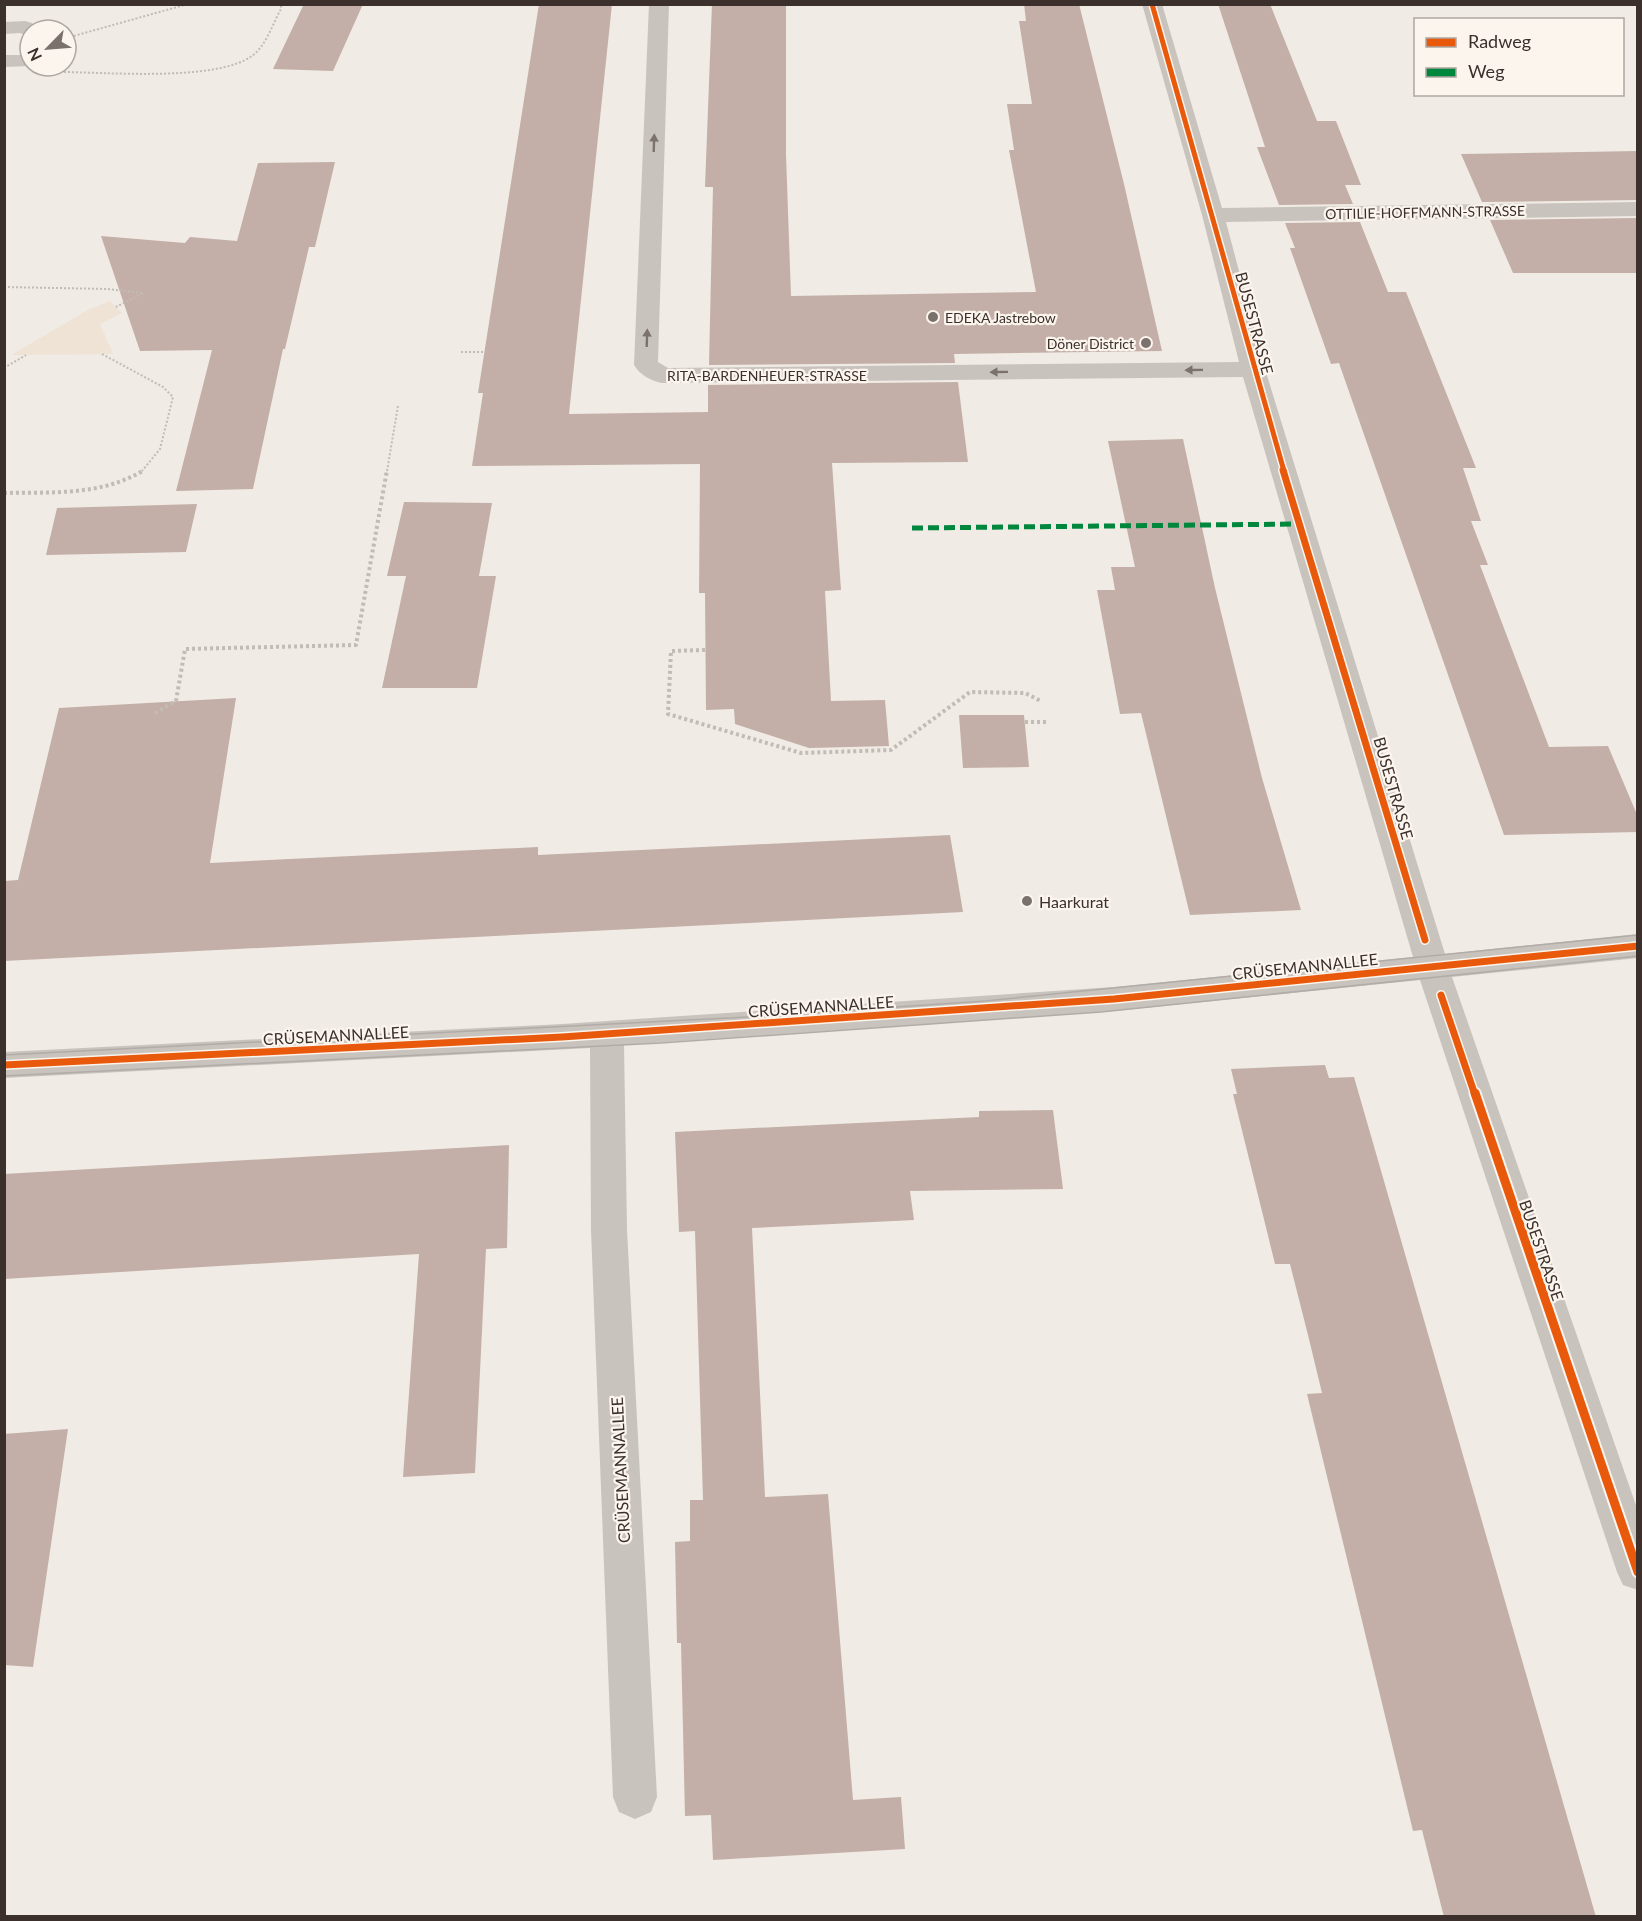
<svg xmlns="http://www.w3.org/2000/svg" width="1642" height="1921" font-family="Lato,sans-serif">
<style>
.plaza{fill:#eee3d5}
.building{fill:#c3afa7}
.lines{fill:none;stroke-linecap:round;stroke-linejoin:round}
.path-far1{stroke:#c2bbb6;stroke-width:2;stroke-dasharray:2 2;stroke-linecap:butt}
.path{stroke:#c2bbb6;stroke-width:4;stroke-dasharray:3 3;stroke-linecap:butt}
.minor{fill:#c9c3be;fill-rule:evenodd}
.tram{stroke:#b1aca8;stroke-width:1.5}
.quiet{stroke:#00873e;stroke-width:5;stroke-dasharray:11 5;stroke-linecap:butt}
.cycleway-far2-casing{stroke:#fbf5ee;stroke-width:8}
.cycleway-far1-casing{stroke:#fbf5ee;stroke-width:10}
.cycleway-casing{stroke:#fbf5ee;stroke-width:13}
.cycleway-far2{stroke:#e8590c;stroke-width:5}
.cycleway-far1{stroke:#e8590c;stroke-width:7}
.cycleway{stroke:#e8590c;stroke-width:9}
.oneway{fill:#7b726d}
.poi-dot{fill:#7a716c;stroke:#fbf5ee;stroke-width:2}
.labels{text-anchor:middle;dominant-baseline:central;stroke-width:4.5;stroke-linejoin:round;paint-order:stroke}
.far-street-label{font-size:14px;fill:#3b302b;stroke:#fbf5ee}
.far-poi-label{font-size:14px;fill:#3b302b;stroke:#fbf5ee;text-anchor:start}
.street-label{font-size:16px;fill:#3b302b;stroke:#fbf5ee}
.poi-label{font-size:16px;fill:#3b302b;stroke:#fbf5ee;text-anchor:start}
</style>
<rect width="100%" height="100%" fill="#f0ebe5"/>
<path class="plaza" d="M110,301L122,313L100,324L113,354L11,355L88,310Z"/>
<path class="building" d="M304,4H363L333,71L273,69Z
M539,4H612L569,414L708,412V385L958,382L968,462L832,463L841,590L825,591L831,701L885,700L889,746L809,748L735,724L734,709L706,710L705,593H699L700,464L472,466L483,393H478Z
M712,4H786V155L791,296L1036,292L1009,150H1014L1007,104H1032L1019,21H1026L1024,4H1079L1124,184L1162,351L954,354L955,363L709,365L713,187H705Z
M1218,4H1270L1317,121H1336L1361,185H1345L1353,204L1279,205L1257,147H1265Z
M1638,151V200L1482,202L1461,154Z
M335,162L315,247H309L285,349H283L253,489L176,491L212,350L140,351L101,236L185,243L190,237L237,241L258,163Z
M1638,218V273H1513L1490,220Z
M1360,222L1388,292H1406L1476,468H1463L1481,521H1471L1488,565H1480L1549,747L1608,746L1638,817V832L1504,835L1339,363L1331,364L1290,248H1295L1285,223Z
M1183,439L1215,588L1262,778L1301,910L1190,915L1141,713L1120,714L1097,590H1115L1111,567H1135L1108,441Z
M404,502L492,503L479,576H496L477,688H382L406,576H387Z
M197,504L186,552L46,555L57,508Z
M236,698L210,863L538,847V855L950,835L963,912L4,961V881L18,880L59,708Z
M959,715H1024L1029,767L963,768Z
M1325,1065L1329,1078L1354,1077L1596,1917H1444L1422,1830L1413,1831L1307,1394L1322,1393L1308,1335L1290,1264H1275L1233,1094H1237L1231,1069Z
M1053,1110L1063,1189L910,1191L914,1220L752,1228L765,1497L828,1494L853,1800L901,1797L905,1849L713,1860L711,1815L685,1816L681,1643H677L675,1542L690,1541V1500H703L695,1231L679,1232L675,1132L979,1117V1111Z
M509,1145L507,1248L486,1249L475,1473L403,1477L419,1254L4,1279V1174Z
M68,1429L33,1667L4,1665V1434Z"/>
<g class="lines">
<path class="path-far1" d="M70,37L188,4
M60,72C106,72 215,82 252,56C266,46 273,23 281,9V4
M4,287L108,289L143,293L116,307
M461,352H484
M102,354L163,387L173,397L160,449L142,471
M4,368L26,355
M387,471L398,406"/>
<path class="path" d="M4,493C52,492 102,496 144,470
M705,650L671,651L668,714L801,753L891,750L970,692L1025,693L1041,701
M155,713L176,701L185,649L356,645L387,470
M1025,722H1048"/>
<path class="minor" d="M649,4H669L658,362L668,368L1239,362L1202,215L1142,4H1162L1222,208L1638,202V216L1226,222L1265,369L1445,954L1638,934V958L1452,977L1638,1511V1590L1623,1585L1617,1572L1420,980L1114,1011L624,1045L627,1230L657,1797L651,1812L635,1819L619,1812L613,1797L591,1230L590,1048L4,1078V1052L562,1024L1114,987L1413,957L1243,377L662,383C651,381 640,375 634,365Z
M25,21L32,23L39,30H30V37L20,33L4,34V22Z
M30,51L31,66L4,67V55H21Z"/>
<path class="tram" d="M4,1055L747,1017L985,1001L1638,935
M4,1076L661,1043L1101,1012L1638,956"/>
<path class="quiet" d="M912,528L1301,524"/>
<g class="cycleway-far2-casing">
<path id="cycleway-far2" d="M1152,4L1284,471"/>
</g>
<g class="cycleway-far1-casing">
<path id="cycleway-far1" d="M1283,470L1425,940
M1441,995L1475,1095
M4,1065L562,1037L1114,999L1638,946"/>
</g>
<g class="cycleway-casing">
<path id="cycleway" d="M1475,1093L1638,1572"/>
</g>
<use href="#cycleway-far2" class="cycleway-far2"/>
<use href="#cycleway-far1" class="cycleway-far1"/>
<use href="#cycleway" class="cycleway"/>
</g>
<defs><path id="oneway-solid" d="M-6-.8H1V-3.2L6.5 0L1 3.2V.8H-6Z" transform="scale(1.5)"/></defs>
<g class="oneway">
<use href="#oneway-solid" transform="translate(654 143) rotate(-88)"/>
<use href="#oneway-solid" transform="translate(647 338) rotate(-88)"/>
<use href="#oneway-solid" transform="translate(1194 370) rotate(179)"/>
<use href="#oneway-solid" transform="translate(999 372) rotate(179)"/>
</g>
<g class="poi-dot">
<circle cx="933" cy="317" r="6"/>
<circle cx="1146" cy="343" r="6"/>
<circle cx="1027" cy="901" r="6"/>
</g>
<g class="labels">
<g class="far-street-label">
<text transform="translate(1425 212) rotate(-1)">OTTILIE-HOFFMANN-STRASSE</text>
<text x="767" y="375">RITA-BARDENHEUER-STRASSE</text>
</g>
<g class="far-poi-label">
<text x="945" y="317">EDEKA Jastrebow</text>
<text x="1134" y="343" text-anchor="end">Döner District</text>
</g>
<g class="street-label">
<text transform="translate(1255 323) rotate(75)">BUSESTRASSE</text>
<text transform="translate(1394 788) rotate(74)">BUSESTRASSE</text>
<text transform="translate(1305 966) rotate(-6)">CRÜSEMANNALLEE</text>
<text transform="translate(821 1006) rotate(-4)">CRÜSEMANNALLEE</text>
<text transform="translate(336 1035) rotate(-3)">CRÜSEMANNALLEE</text>
<text transform="translate(1542 1250) rotate(71)">BUSESTRASSE</text>
<text transform="translate(620 1470) rotate(-93)">CRÜSEMANNALLEE</text>
</g>
<g class="poi-label">
<text x="1039" y="901">Haarkurat</text>
</g>
</g>
<rect width="1642" height="1921" fill="none" stroke="#3b302b" stroke-width="12"/>
<rect x="1414" y="18" width="210" height="78" fill="#fbf5ee" stroke="#aea6a0" stroke-width="1.5"/>
<rect x="1426" y="38" width="30" height="9" fill="#e8590c" stroke="#aea6a0" stroke-width="1.5"/>
<text x="1468" y="48" font-size="18" fill="#3b302b">Radweg</text>
<rect x="1426" y="68" width="30" height="9" fill="#00873e" stroke="#aea6a0" stroke-width="1.5"/>
<text x="1468" y="78" font-size="18" fill="#3b302b">Weg</text>
<g transform="translate(48 48) rotate(245)"><circle r="28" fill="#fbf5ee" stroke="#aea6a0" stroke-width="1.5"/>
<path d="M0-4.5L10 22L0 15L-10 22Z" fill="#7a716c"/>
<text y="-9" font-size="16" font-weight="bold" text-anchor="middle" fill="#3b302b">N</text>
</g>
</svg>
